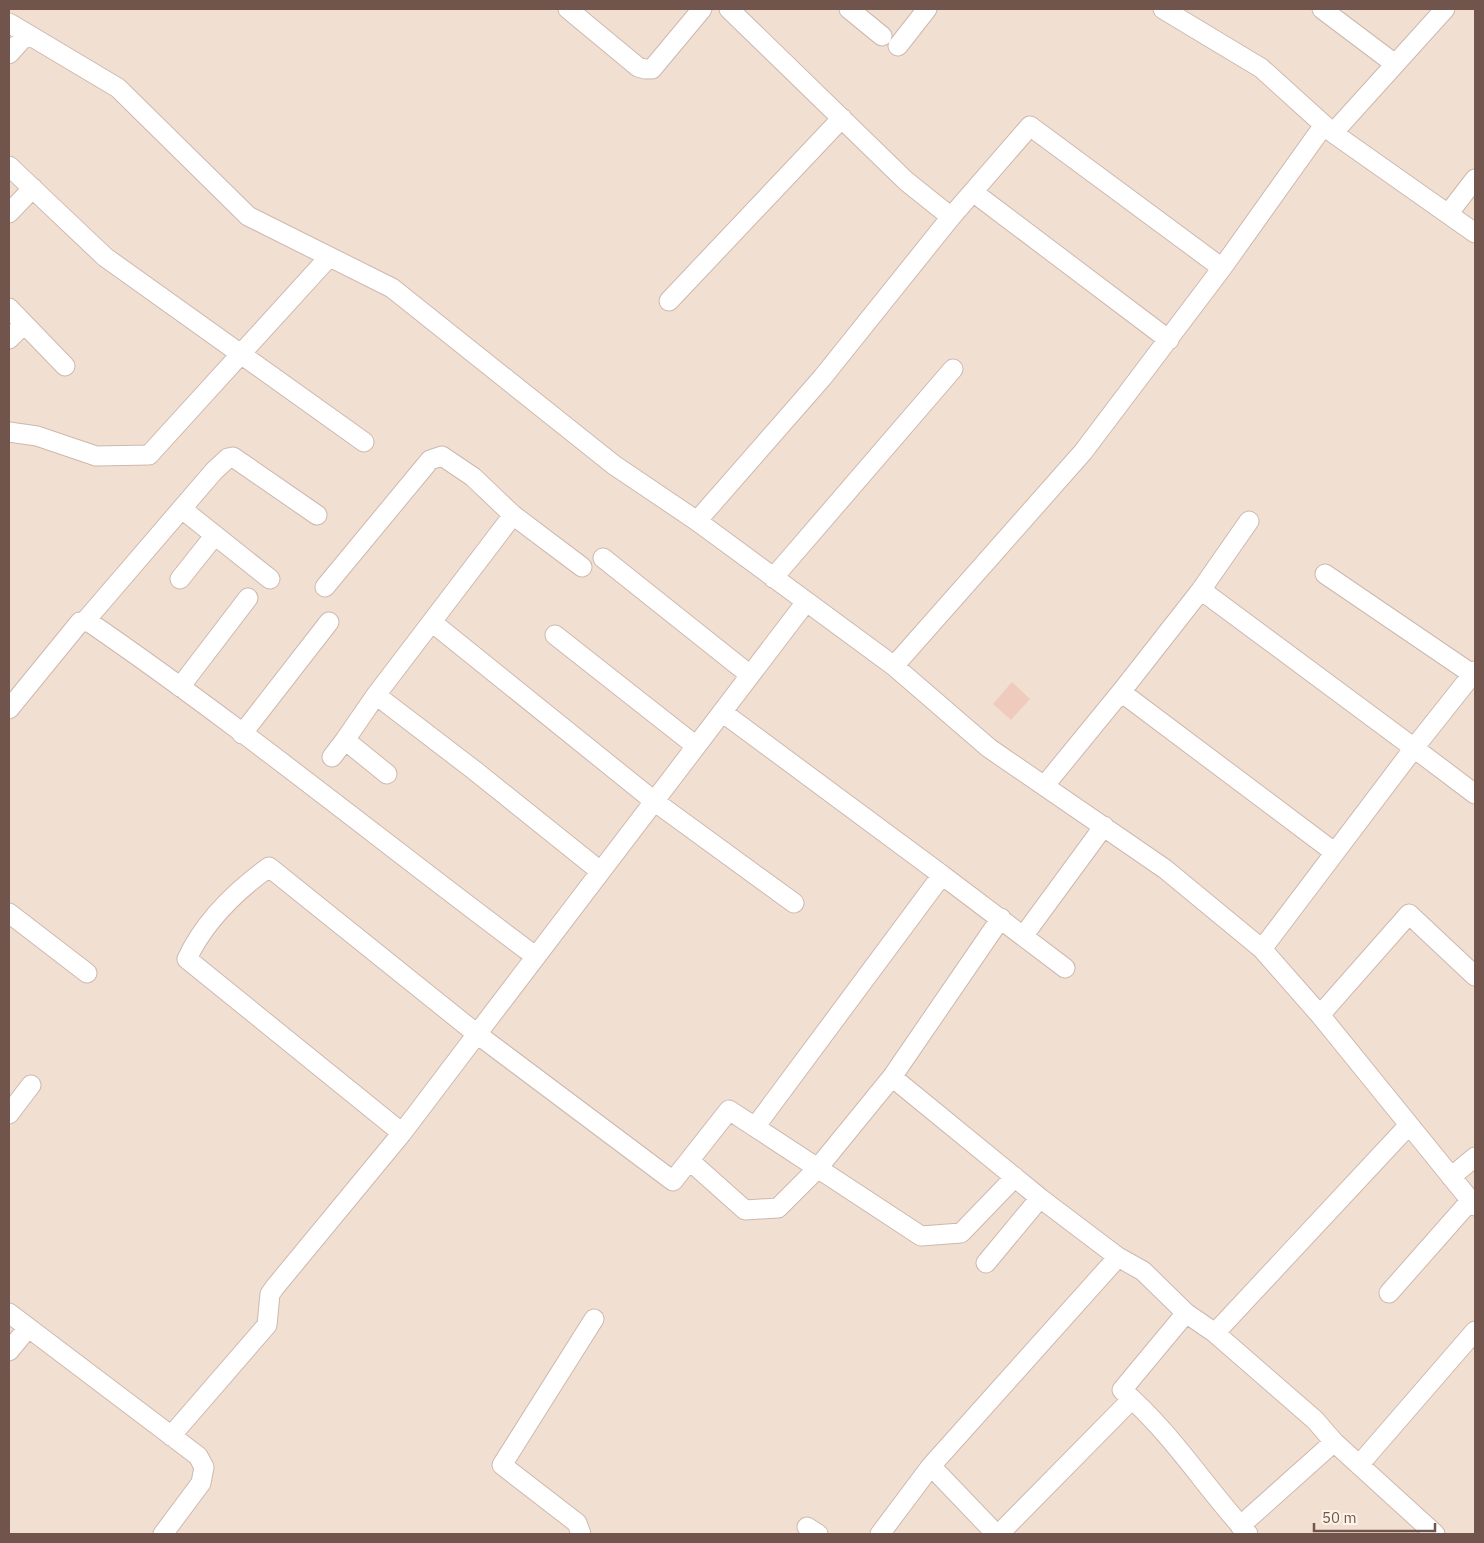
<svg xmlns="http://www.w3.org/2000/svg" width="1484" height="1543" font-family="'IBM Plex Sans',sans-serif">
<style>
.residential{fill:#f1e0d2}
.building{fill:#eecbbd}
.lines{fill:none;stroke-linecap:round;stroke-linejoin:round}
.minor-casing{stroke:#cdb8ae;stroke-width:21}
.minor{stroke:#fff;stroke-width:19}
</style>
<rect width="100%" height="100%" fill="#faefe4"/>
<path class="residential" d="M9,9H1475V1534H9Z"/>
<path class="building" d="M1012,682L1030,699L1011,720L993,704Z"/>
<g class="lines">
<g class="minor-casing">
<path id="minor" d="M568,9L638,67L645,69H652L702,9
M729,9L906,181L951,217
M849,9L882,36
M1163,9L1261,68L1333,133L1445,9
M1322,9L1395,64
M9,23L118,88L248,216L392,288L614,465L697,521L894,666L989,748L1165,869L1262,949L1320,1015L1475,1206
M898,46L927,9
M9,54L27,34
M1333,133L1475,233
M9,166L105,257L364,442
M973,192L1169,340
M9,213L33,188
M1448,214L1475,179
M669,301L842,118
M9,308L65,366
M9,339L24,324
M9,432L37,436L96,456L149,455L329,257
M182,509L270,579
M697,521L822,378L951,217L1030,126L1222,268
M1249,521L1201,590L1414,748L1475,671
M603,558L750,675
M1325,574L1475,676
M773,578L953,369
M180,579L215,535
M325,587L430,460L442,456L473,477L513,515L582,567
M86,620L214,471L228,458L233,457L317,515
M433,623L654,801L794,903
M555,635L696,746
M894,666L1083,452L1222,268L1324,125
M180,687L248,598
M1121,692L1201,590
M376,695L474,770L600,871
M9,709L80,622H89C242,727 386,845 535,956
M722,712L942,875L755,1127L729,1110L673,1181L477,1034L806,602
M242,734L329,622
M332,757L345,740
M387,774L345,740L376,695L513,515
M1045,785L1121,692L1334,852
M942,875L1065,968
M9,913L87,973
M1001,918L892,1077L1040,1198L1118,1257
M1024,935L1104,826
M1262,949L1414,748L1475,794
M1320,1015L1409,914L1475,976
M9,1114L31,1085
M755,1127L921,1236L961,1233L1015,1177
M690,1161L745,1210L778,1208L817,1169L892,1077
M1451,1177L1475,1157
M986,1263L1040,1198
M1389,1293L1471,1200
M9,1313L198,1456L204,1467L201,1483L163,1534
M1186,1313L1122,1390C1171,1432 1205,1487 1248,1534
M1215,1333L1409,1125
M9,1351L28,1328
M171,1436L267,1325L270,1294L275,1287L402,1133L477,1034L269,867C236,891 204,922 187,959L402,1133
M1359,1465L1475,1331
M931,1466L996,1534
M1240,1526L1334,1442
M807,1527L818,1534
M581,1534L577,1523L502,1465L594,1319
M880,1534L931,1466L1118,1257L1143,1271L1186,1313L1215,1333L1315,1420L1334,1442L1435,1534
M999,1534L1132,1399"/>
</g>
<use href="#minor" class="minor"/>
</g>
<rect width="1484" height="1543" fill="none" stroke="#71544b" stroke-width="20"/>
<path d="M1314 1523v8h121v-8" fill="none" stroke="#71544b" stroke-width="2.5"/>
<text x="1322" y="1523" font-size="15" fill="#71544b" stroke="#fef3e9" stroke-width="4" paint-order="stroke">50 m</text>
</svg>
